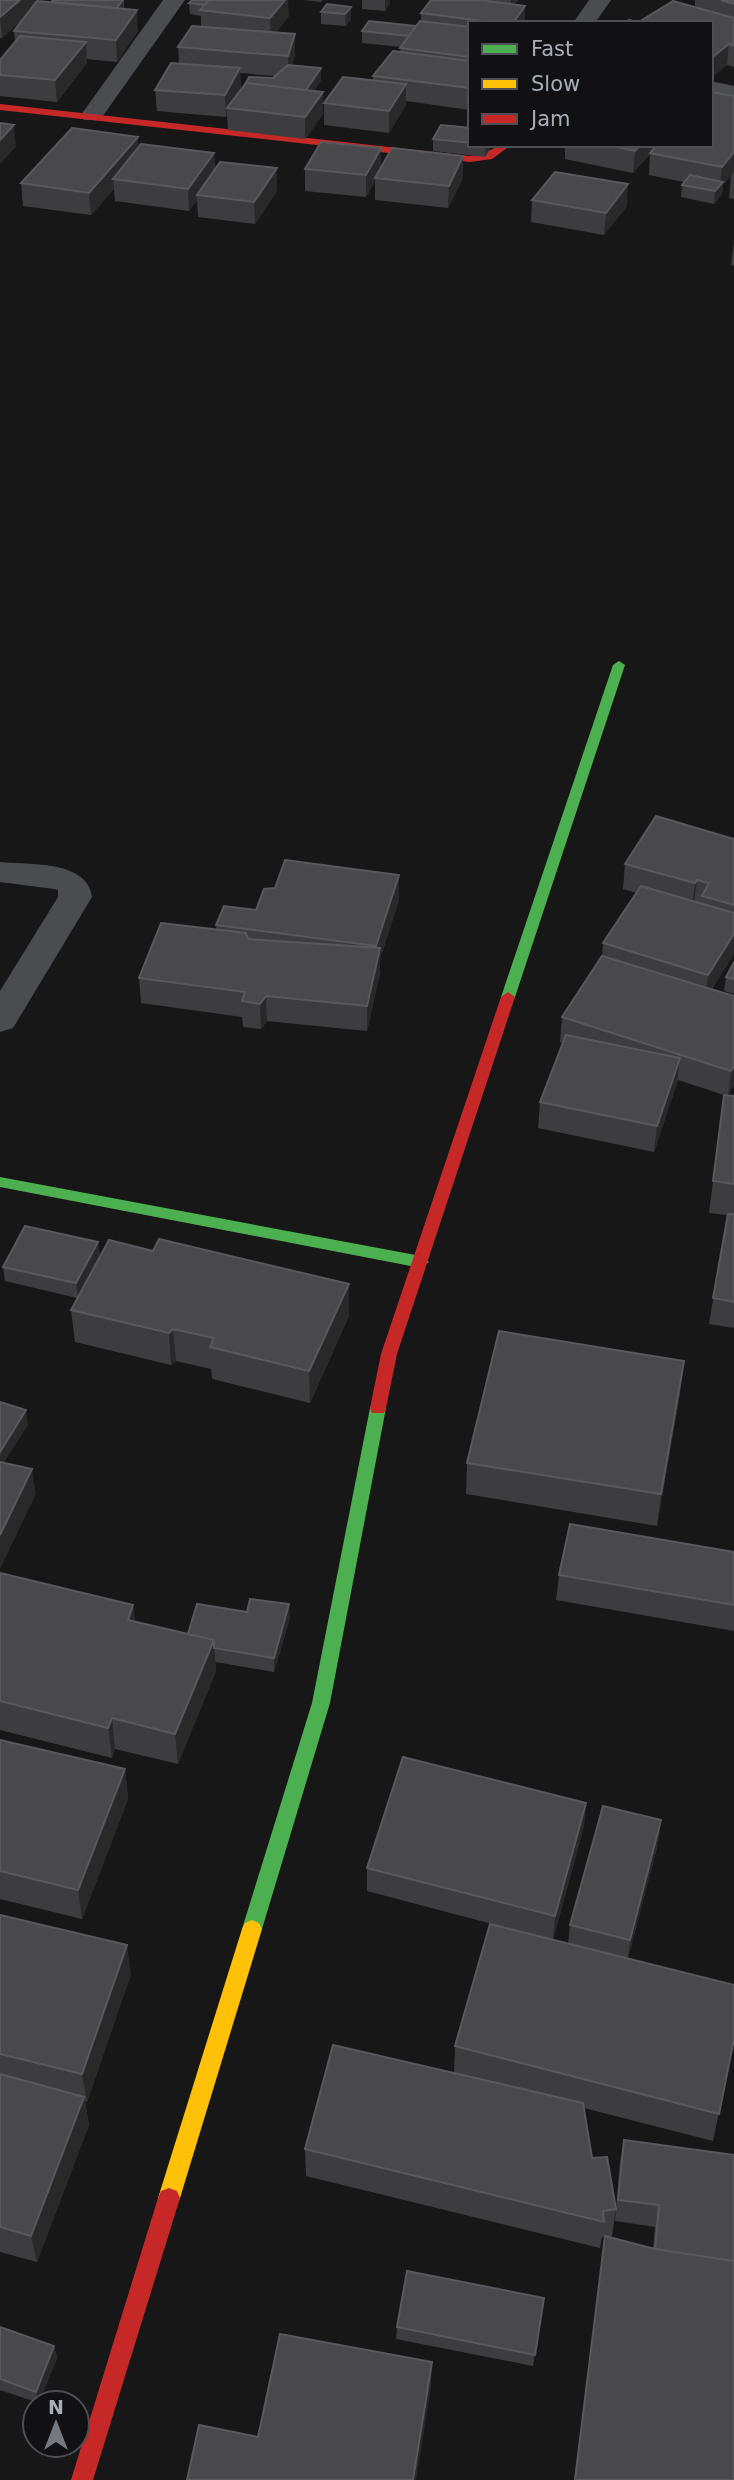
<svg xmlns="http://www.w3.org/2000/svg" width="734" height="2480" font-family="'DejaVu Sans',sans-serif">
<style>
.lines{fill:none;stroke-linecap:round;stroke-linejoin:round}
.street{fill:#4b4c50;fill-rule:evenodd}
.fast{fill:#4caf50;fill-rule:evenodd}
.slow{fill:#ffc107;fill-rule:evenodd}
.jam{fill:#c62828;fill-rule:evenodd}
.wall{fill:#3d3d3f;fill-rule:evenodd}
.shaded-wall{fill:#29292a}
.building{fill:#49494c;stroke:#58595d;stroke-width:2}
</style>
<rect width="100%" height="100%" fill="#171717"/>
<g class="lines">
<path class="street" d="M163,0H185L100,120H84L81,115Z
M589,0H611L595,23H573Z
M711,81L734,86V100L711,95Z
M0,862C29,865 88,860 92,897L13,1028L0,1032V991L58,897V890L54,889L0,882Z"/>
<path class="fast" d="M619,661L625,665L515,997L513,1000H503L501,997L613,665Z
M0,1177L421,1256L429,1262L421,1268L0,1187Z
M378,1402L384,1403L386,1408L330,1703L262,1929L259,1935L252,1938L245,1935L242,1929L312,1703L370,1408L372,1403Z"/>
<path class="slow" d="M252,1920L259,1923L262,1929L180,2198L177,2205L169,2208L161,2205L158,2198L242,1929L245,1923Z"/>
<path class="jam" d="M0,104L470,156C487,154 495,145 511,145L492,159L470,162L0,110Z
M508,992L515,997L397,1354L386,1408L384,1413H372L370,1408L381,1354L501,997Z
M169,2188L177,2191L180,2198L93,2480H71L158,2198L161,2191Z"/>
</g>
<path class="wall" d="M0,0H34L35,4L51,2L124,0V9L138,31L117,62L87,59V63L57,102L0,96V60L15,42L14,31L22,20L2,38H0Z
M303,0H323L321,2Z
M362,0H390V3L385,11L362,9Z
M431,0H519L513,4L525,23H470V110L406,101V105L389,133L324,125V103L373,80V76L400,52L401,47L362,43V31L416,26L421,21V13Z
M695,0H734V67L727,65L712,77L711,23H642V20L695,7Z
M189,3L289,16L276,32L295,55L292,65L321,68V80L314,91L323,92V114L305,139L228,130L227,114L226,117L157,111L155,90L179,63L178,47L201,26V16L190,14ZM240,73L275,76L273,78L241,89Z
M351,7V19L346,26L321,24V12Z
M470,128V145H492L485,157L433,151V139Z
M138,137V148L214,153L215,170L277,168V191L255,224L198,217L197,200L189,211L115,201L114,189L91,215L23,206L21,183Z
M565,145H711L734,172L723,185L722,194L714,204L681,197L682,185L684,182L649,175L650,154L633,173L565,159Z
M381,148V167L463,178L448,208L375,200V181L366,197L305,191V169Z
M734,172V199L729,198L731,176Z
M532,200L627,206L604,235L531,222Z
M734,242V266L731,265Z
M734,839V954L712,989L734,996V1085L728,1095L734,1096V1328L709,1324L727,1215L709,1213L724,1095L678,1080L654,1152L538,1128L540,1102L563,1043L560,1042L562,1017L602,957L603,943L636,893L623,889L625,864Z
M399,875V900L380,959V973L367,1031L267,1021L261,1029L243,1027L242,1017L141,1003L139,978L217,930L216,925L256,910Z
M734,962V994L724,991L726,977Z
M98,1242L100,1256L349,1316L310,1403L212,1379L211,1369L176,1361L171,1365L75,1342L71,1310L77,1298L5,1281L3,1267Z
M684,1361L680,1393L657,1526L466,1494L467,1463Z
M734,1552V1631L556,1600L559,1575Z
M0,1573L133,1605L135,1622L188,1634L290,1618L274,1672L215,1662L216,1671L178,1764L115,1749L112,1758L0,1730Z
M0,1740L125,1769L128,1799L82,1919L0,1899Z
M586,1803L584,1826L553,1940L367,1891V1868Z
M661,1820L658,1844L628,1958L734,2039L713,2141L584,2108L592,2158L616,2209L612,2236H609L653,2249L655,2227L615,2221L620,2162L624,2140L734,2155V2480H574L605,2237H602L600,2248L306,2176L305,2149L454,2073L455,2046L568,1944L570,1925Z
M0,1915L131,1974L87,2102L85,2101L89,2125L37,2262L0,2252Z
M544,2298L533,2366L396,2339L397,2327Z
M0,2327L54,2346L57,2358L39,2403L0,2390Z"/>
<path class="shaded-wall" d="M20,0H34L35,9L2,38L0,17Z
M123,0L124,12L113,14Z
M285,0H288L289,16L271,39L270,18Z
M385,0H390V3L385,11Z
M511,0H519L510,7Z
M525,6V23H513Z
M351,7V19L346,26L345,14Z
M137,10L138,31L117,62L116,40Z
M295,34V55L288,77V56Z
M86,42L87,63L57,102L55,80Z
M729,44L727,65L712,77L714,56Z
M240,68L241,89L227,108V114L226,117L225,95Z
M321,68V80L305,105V93Z
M406,84V105L389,133V111Z
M323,92V114L305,139V117Z
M14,125L16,147L0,164V140Z
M138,137L139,159L113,179L114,189L91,215L89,193Z
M486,145H492L485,157Z
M640,145H658L633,173L635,151Z
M381,148V170L375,178V181L366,197V175Z
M734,152V172L723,185L722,194L714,204L715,191L720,185L722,167Z
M214,153L215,175L197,195V200L189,211L188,189Z
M463,156V178L448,208L449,186Z
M277,168V191L255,224L254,202Z
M628,184L627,206L604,235L606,213Z
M399,875V900L380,959V973L367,1031V1006L376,965V946Z
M697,880L694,905L692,909L695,883Z
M734,934V954L705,1000L708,975Z
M266,996L267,1021L261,1029L260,1004Z
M680,1058L677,1084L654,1152L657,1126Z
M734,1066V1085L728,1096L731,1071Z
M98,1242L100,1256L78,1298L76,1283Z
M349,1284V1316L310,1403L309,1371Z
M173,1329L176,1361L171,1365L169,1333Z
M684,1361L680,1393L657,1526L661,1494Z
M26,1410L28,1425L0,1469V1452Z
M32,1469L36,1494L0,1569V1535Z
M289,1604L290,1618L274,1672V1658Z
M133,1605L137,1636L128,1620Z
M214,1640L216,1671L178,1764L175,1734Z
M112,1718L115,1749L112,1758L108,1728Z
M125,1769L128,1799L82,1919L78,1890Z
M586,1803L584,1826L553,1940L555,1916Z
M661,1820L658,1844L627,1963L630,1940Z
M127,1945L131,1974L87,2102L82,2074Z
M84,2097L89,2125L37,2262L31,2236Z
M54,2346L57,2358L39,2403L36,2392Z
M432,2362L431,2387L416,2480H413Z"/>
<path class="building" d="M0,0H20L0,17Z
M53,0H123L117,8L51,2Z
M192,0H209L205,5L189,3Z
M209,0H285L270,18L200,10Z
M431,0H479L525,6L513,23H497L421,13Z
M721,0H734V4Z
M37,1L137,10L116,40L14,31Z
M673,1L734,18V46L729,44L714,56L711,55V23H650L642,20Z
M327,4L351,7L345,14L321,12Z
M629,20L641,23H624Z
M369,21L416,26L409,36L362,31Z
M420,21L470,27V57L400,48Z
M192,26L295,34L288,56L178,47Z
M20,36L86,42L55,80L0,75V60Z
M393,51L470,61V88L373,76Z
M171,63L240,68L225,95L155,90Z
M288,65L321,68L306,90L246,83L243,88L249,77L273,78Z
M343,77L406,84L389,111L324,103Z
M246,83L323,92L305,117L227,108Z
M711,92L734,96V152L722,167L650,153L657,145H711Z
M0,123L14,125L0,140Z
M441,125L470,128V143L433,139Z
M72,128L138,137L89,193L21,183Z
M321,142L381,148L366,175L305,169Z
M141,144L214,153L188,189L113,179Z
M607,145H640L635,151Z
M392,148L463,156L449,186L375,178Z
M220,162L277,168L254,202L197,195Z
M555,172L628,184L606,213L532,200Z
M690,175L723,182L715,191L682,185Z
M656,816L734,839V905L702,896L709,883L697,880L695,883L625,864Z
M285,860L399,875L376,946L216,925L224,906L256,910L264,889L275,888Z
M641,886L734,913V934L708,975L603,943Z
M161,923L246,933L248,939L380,948L367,1006L266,996L260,1004L242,1001L245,992L139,978Z
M602,956L734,996V1066L731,1071L562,1017Z
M734,962V979L726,977Z
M566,1035L680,1058L657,1126L540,1102Z
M724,1095L734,1096V1184L713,1181Z
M728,1214H734V1302L713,1298Z
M25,1226L98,1242L76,1283L3,1267Z
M159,1239L349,1284L309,1371L210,1347L214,1338L173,1329L169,1333L71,1310L109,1240L153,1251Z
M499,1331L684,1361L661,1494L467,1463Z
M0,1402L26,1410L0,1452Z
M0,1462L32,1469L0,1535Z
M570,1524L734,1552V1605L559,1575Z
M0,1573L133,1605L128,1620L214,1640L175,1734L112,1718L108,1728L0,1701Z
M250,1599L289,1604L274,1658L214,1648V1640L188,1634L197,1604L247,1612Z
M0,1740L125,1769L78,1890L0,1871Z
M403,1757L586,1803L555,1916L367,1868Z
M603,1806L661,1820L630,1940L570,1925Z
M0,1915L127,1945L82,2074L0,2054Z
M490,1924L734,1985V2039L719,2114L455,2046Z
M333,2045L583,2103L592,2158L607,2157L616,2209L603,2211L604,2222L305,2149Z
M0,2074L84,2097L31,2236L0,2227Z
M624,2140L734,2155V2261L655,2249L659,2205L618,2200Z
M605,2236L655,2249L734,2261V2480H575Z
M407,2271L544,2298L535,2355L397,2327Z
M0,2327L54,2346L36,2392L0,2379Z
M280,2334L432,2362L413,2480H187L199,2425L258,2437Z"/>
<rect x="468" y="21" width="245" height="126" fill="#111113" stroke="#4d4f55" stroke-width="2"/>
<rect x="482" y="44" width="35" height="10" fill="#4caf50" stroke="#4d4f55" stroke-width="2"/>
<text x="531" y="56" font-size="21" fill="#a8adb8">Fast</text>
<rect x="482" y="79" width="35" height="10" fill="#ffc107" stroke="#4d4f55" stroke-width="2"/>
<text x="531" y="91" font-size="21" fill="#a8adb8">Slow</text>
<rect x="482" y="114" width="35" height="10" fill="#c62828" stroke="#4d4f55" stroke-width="2"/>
<text x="531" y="126" font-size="21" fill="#a8adb8">Jam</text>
<g transform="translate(56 2424)"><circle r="33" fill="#111113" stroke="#4d4f55" stroke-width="2"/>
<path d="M0-5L12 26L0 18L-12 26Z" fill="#757880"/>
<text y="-10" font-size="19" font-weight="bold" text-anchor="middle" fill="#a8adb8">N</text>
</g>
</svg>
